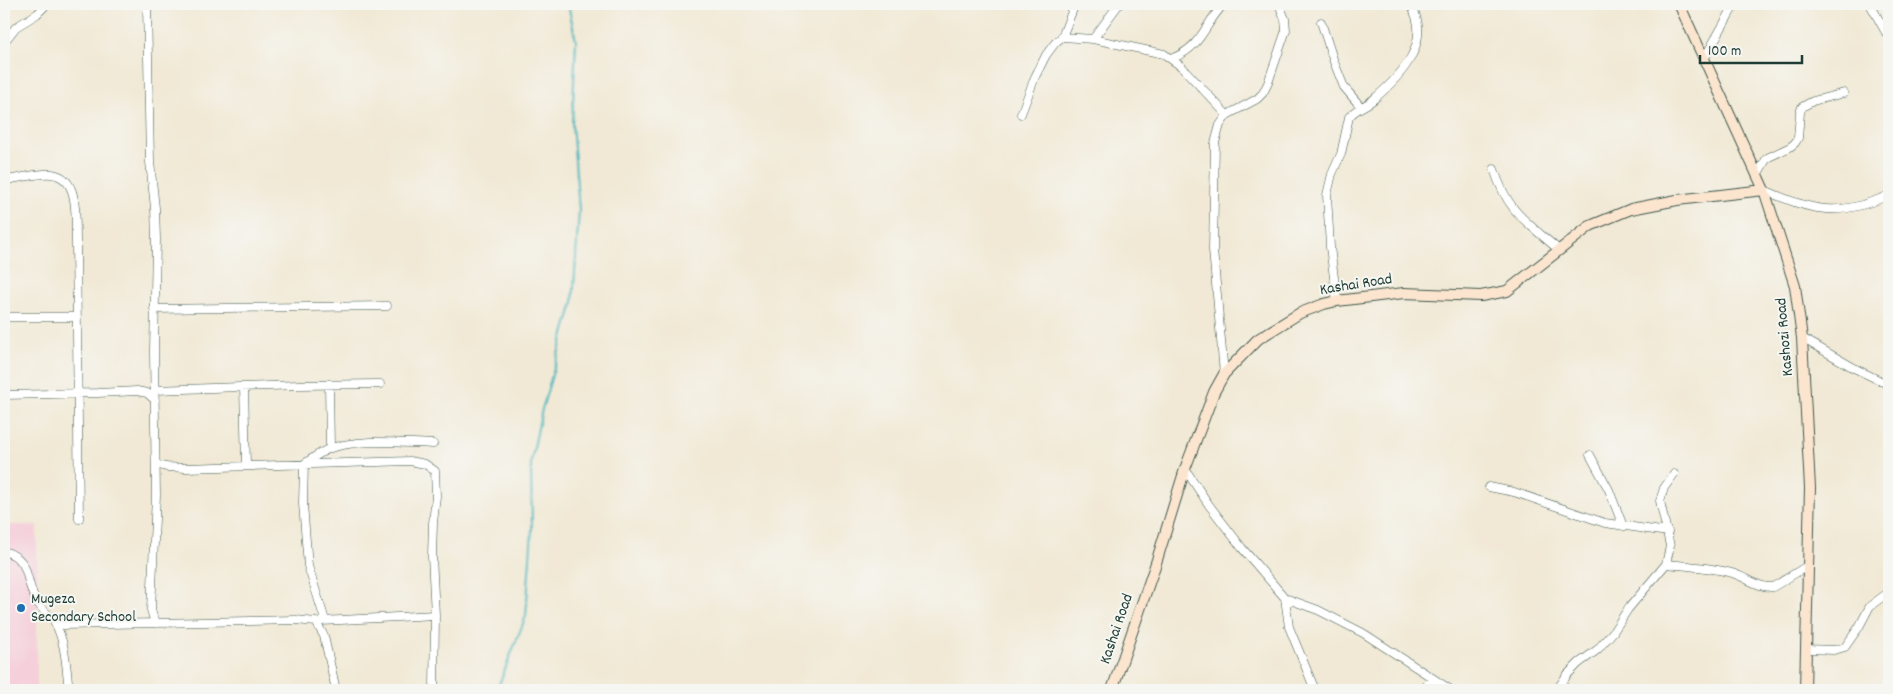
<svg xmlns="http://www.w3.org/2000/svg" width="1893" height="694" font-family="Dekko,sans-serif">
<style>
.built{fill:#f5cfda}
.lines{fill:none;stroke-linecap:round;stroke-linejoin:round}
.stream{stroke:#47b6bf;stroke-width:2}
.street-casing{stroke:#3e574c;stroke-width:9}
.secondary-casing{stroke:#3e574c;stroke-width:12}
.street{stroke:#fff;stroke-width:8}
.secondary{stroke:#fce5cf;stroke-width:10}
.poi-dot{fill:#1f6fb2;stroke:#f6f6f2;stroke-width:2}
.labels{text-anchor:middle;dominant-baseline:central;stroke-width:4;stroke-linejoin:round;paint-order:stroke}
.street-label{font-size:16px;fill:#1f3d34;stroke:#f6f6f2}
.poi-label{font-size:16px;fill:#1f3d34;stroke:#f6f6f2;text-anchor:start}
</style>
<rect width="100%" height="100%" fill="#f6f6f2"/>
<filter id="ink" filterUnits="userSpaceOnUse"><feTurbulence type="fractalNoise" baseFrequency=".02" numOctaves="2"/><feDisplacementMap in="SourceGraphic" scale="10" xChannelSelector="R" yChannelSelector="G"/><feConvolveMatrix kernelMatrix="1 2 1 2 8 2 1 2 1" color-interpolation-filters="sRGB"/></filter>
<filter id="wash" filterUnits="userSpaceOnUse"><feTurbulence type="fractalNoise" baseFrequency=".0096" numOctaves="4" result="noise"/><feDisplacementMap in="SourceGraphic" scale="20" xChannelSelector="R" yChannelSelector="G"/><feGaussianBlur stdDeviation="1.12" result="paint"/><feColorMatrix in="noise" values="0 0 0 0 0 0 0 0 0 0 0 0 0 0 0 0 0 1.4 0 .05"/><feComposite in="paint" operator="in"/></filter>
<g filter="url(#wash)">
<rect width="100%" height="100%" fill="#f1e9d5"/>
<path class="built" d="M4,525H37V690H4Z"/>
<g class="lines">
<path class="stream" d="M498,687L526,616L532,530L531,462L542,409L573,303L579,210L572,124L576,41L568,4"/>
</g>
</g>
<g filter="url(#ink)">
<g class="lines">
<g class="street-casing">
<path id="street" d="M147,4L150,162L155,208L156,239L154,352L156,495L151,610L154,620L158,623
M1870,4L1885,31L1889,36
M1321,22L1334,62L1344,87L1361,107
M1062,37L1075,4
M1093,39L1119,4
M4,42L16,27L37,14L47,4
M1173,58C1203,46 1204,24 1224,4
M1704,59L1735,4
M1021,114L1035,77L1046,55L1055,43L1062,37L1093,39L1164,54L1182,67L1227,115
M1494,169C1508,213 1526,221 1559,250
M1757,175L1767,158L1790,147L1795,143L1798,138L1800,113L1802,107L1813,101L1844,93
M4,180C17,179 29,175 43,174C81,170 75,215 76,240L79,519
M1764,190C1813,211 1838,218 1889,195
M1337,301L1330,247L1327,195L1332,174L1341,154L1349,117C1356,108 1366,106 1374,99C1401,76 1434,41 1410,4
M154,309L387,306
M4,317H77
M1802,338L1854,368L1889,385
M1224,374L1213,250L1215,143L1220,125L1227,115L1257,99L1263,93L1268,83L1286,30L1285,19L1279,4
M329,384L330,448
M244,387L246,465
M155,390L299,385L380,384
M4,395L98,393L137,391L147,393L155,400
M1590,455L1609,490L1623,526
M156,464L166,467L186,468L410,461L425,464L435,471L436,496L433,523L432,556L435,615L434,690
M1185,469L1209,505L1242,548L1285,598L1318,610L1363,633L1451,690
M1489,487L1514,492L1605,523L1668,532
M4,551C30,560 24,573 33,594C38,607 51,619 63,625L296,620L316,622L324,636L336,690
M1666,564C1688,566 1710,567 1732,573C1746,577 1758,588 1773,587L1807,566
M1285,598L1289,627L1315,690
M325,620L308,566L303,504L304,464C313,458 322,451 331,448C363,438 400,443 433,444
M54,621C66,642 66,667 69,690
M322,621L435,615
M1806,649L1834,650L1845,647L1859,627L1870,606L1889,592
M1423,690L1432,679
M1557,690L1567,675L1579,663L1597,650L1613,632L1628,609L1666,564L1670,546L1660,501L1664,488L1674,474"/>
</g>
<g class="secondary-casing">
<path id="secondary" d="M1679,4L1764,190L1795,286L1802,338L1810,488L1805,690
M1112,690L1156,563L1185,469L1214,392L1224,374L1258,339L1300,313L1324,304L1337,301L1404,293L1481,296L1507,291L1590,226L1631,209L1677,200L1764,190"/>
</g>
<use href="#street" class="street"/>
<use href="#secondary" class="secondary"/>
</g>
</g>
<circle class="poi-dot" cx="21" cy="608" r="5"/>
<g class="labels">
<g class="street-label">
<text transform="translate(1356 285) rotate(-9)">Kashai Road</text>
<text transform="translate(1785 337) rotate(-95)">Kashozi Road</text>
<text transform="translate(1117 629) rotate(-71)">Kashai Road</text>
</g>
<g class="poi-label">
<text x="31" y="599">Mugeza<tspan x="31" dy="18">Secondary School</tspan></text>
</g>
</g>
<rect width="1893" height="694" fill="none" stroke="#f6f6f2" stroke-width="20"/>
<path d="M1700 55v8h102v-8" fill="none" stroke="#1f3d34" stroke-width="2.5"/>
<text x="1708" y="55" font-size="15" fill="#1f3d34" stroke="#f6f6f2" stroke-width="4" paint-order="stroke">100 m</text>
</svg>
